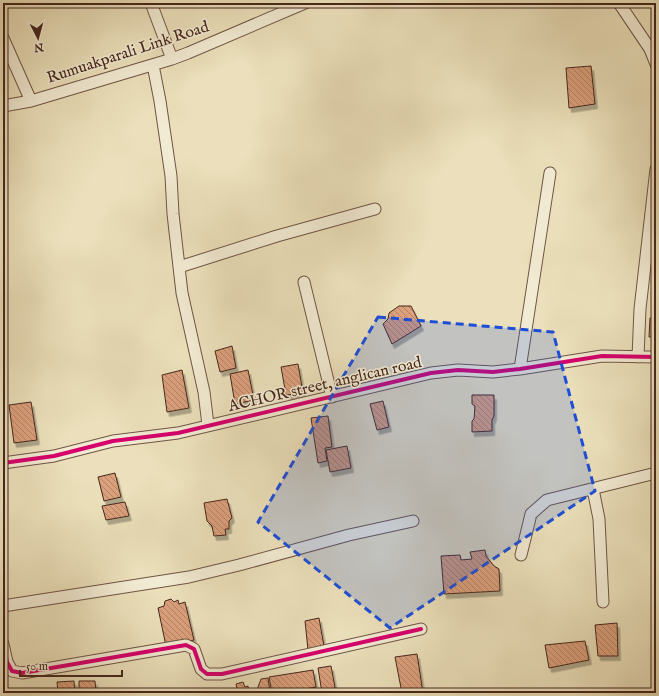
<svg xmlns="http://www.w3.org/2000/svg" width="659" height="696" font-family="'IM FELL English',serif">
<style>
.building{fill:url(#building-back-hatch);stroke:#46271c;filter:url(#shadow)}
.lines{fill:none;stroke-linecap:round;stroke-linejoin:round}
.street-casing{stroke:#6f5544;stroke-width:13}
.street{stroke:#f2ebd3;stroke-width:11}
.cycleway-casing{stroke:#f2ebd3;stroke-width:6}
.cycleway{stroke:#d6006c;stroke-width:4}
.marked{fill:#1d4ed8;fill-opacity:0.2;stroke:#1d4ed8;stroke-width:3;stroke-dasharray:8 5;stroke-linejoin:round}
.labels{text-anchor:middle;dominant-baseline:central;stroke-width:3;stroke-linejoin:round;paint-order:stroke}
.street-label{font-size:16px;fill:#46271c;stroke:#f2ebd3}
</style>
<defs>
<pattern id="building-back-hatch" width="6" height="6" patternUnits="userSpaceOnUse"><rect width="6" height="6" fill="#dba07c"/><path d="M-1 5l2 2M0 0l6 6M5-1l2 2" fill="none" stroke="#b38265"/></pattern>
<filter id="shadow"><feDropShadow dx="2.5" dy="4.5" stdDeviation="0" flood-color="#0004"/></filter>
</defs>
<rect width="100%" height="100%" fill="#ebe0bb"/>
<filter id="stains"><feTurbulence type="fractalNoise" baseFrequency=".005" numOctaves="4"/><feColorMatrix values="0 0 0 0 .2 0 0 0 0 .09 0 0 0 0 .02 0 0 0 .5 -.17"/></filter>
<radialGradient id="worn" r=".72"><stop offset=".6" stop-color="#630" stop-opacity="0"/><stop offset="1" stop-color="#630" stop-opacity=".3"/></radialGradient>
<path class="building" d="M591,66L595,104L569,108L566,68Z
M399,306H411L421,326L392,344L383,324L388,319L389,313Z
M650,318H656V337H649Z
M232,346L236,368L220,372L215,351Z
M298,364L303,393L286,395L281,367Z
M182,370L189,408L167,412L162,375Z
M248,370L254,400L235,404L230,374Z
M472,395H494V416L492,420V431L472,432V421L474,419L475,406L472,404Z
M383,401L389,427L377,430L370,404Z
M31,402L37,440L14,443L9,405Z
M328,416L332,447L325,448L327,461L318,463L311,418Z
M347,446L351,468L330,472L326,450Z
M115,473L121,497L104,501L98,477Z
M227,499L232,518L229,521V529H225L226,535L214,536L212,526L207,521L204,503Z
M125,502L129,516L106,520L102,506Z
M485,550L486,556L494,566L499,569L500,591L444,594L441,556L460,555L461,560L472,559L470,552Z
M171,599L174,602L178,600L179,604L185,602L194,640L166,646L158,608L164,606L165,601Z
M319,618L324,646L308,650L305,621Z
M617,623L618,656H598L595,625Z
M585,641L589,660L549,668L545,645Z
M417,654L423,693H402L395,657Z
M331,666L336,693H322L318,668Z
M313,670L316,687L282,693H272L269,677Z
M268,678L270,693H258V687L261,679Z
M74,681L75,693H58L57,682Z
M79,681H95L96,693H79Z
M243,682L245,687L248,686L249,693H238L236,684Z"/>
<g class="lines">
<g class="street-casing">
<path id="street" d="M151,3L172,59
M619,3L650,49L656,64
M3,38L31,101
M153,65L160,101L171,176L173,214L182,293L204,392L208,425
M3,106L31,101L172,59L188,53L305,3
M179,267L277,236L375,209
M304,282L332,397
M638,357L640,309L656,169
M520,369L550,173
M3,463L54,456L113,441L178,433L431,373L458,370L493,372L520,369L602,356L656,357
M593,489L599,519L603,602
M521,555L531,514L547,500L656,473
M3,606L189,577L239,565L349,535L413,521
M3,644L7,662L12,671L22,673L186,645L194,649L201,669L207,674H222L421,629"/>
</g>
<use href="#street" class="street"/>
<g class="cycleway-casing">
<path id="cycleway" d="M3,463L54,456L113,441L178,433L431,373L458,370L493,372L520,369L602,356L656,357
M3,644L7,662L12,671L22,673L186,645L194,649L201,669L207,674H222L421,629"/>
</g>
<use href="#cycleway" class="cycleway"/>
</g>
<path class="marked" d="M378,317L553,332L595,491L390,628L258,522Z"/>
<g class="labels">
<g class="street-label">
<text transform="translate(128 53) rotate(-18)">Rumuakparali Link Road</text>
<text transform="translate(325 385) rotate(-13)">ACHOR street, anglican road</text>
</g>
</g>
<rect width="659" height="696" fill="none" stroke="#ebe0bb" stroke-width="16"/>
<rect x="4" y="4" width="651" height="688" fill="none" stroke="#46271c" stroke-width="2"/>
<rect x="8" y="8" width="643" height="680" fill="none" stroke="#46271c"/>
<g transform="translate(38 38) rotate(174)" stroke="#f2ebd3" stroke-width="3" paint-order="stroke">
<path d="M0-3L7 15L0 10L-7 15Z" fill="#46271c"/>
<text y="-6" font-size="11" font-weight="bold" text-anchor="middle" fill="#46271c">N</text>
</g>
<path d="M20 670v6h102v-6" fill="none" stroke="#46271c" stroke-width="2"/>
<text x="26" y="670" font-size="12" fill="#46271c" stroke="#f2ebd3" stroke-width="3" paint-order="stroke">50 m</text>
<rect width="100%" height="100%" filter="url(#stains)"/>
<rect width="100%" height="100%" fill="url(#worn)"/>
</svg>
